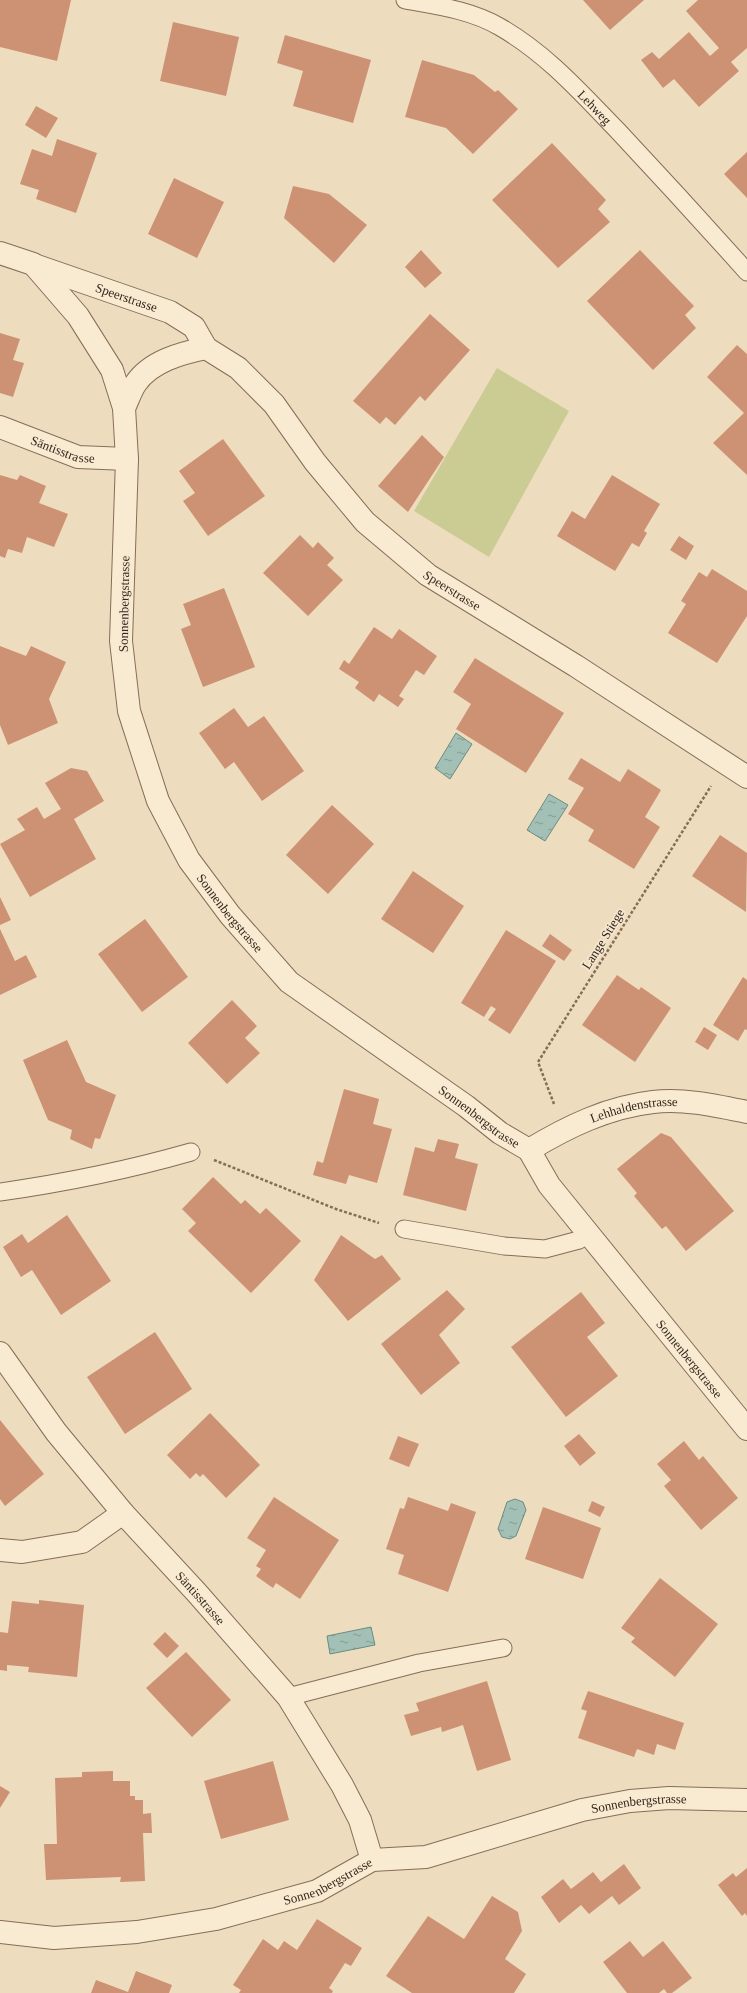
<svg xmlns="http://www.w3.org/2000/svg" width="747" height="1993" font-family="Georgia,serif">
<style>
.grass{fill:#cacc93}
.water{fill:url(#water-ripples);stroke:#6a8d82}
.building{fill:#cd9274}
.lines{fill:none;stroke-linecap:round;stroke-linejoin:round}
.service-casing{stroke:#876d57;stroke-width:19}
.minor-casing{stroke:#876d57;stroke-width:24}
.path{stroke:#876d57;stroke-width:2.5;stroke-dasharray:3 2;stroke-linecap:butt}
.service{stroke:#f9ead2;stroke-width:17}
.minor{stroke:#f9ead2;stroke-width:22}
.labels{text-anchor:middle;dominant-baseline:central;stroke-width:3.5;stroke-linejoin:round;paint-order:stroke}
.street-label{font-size:13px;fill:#36261c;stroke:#f5e7cf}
</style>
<defs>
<pattern id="water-ripples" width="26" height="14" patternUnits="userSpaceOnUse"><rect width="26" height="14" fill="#a2c0b5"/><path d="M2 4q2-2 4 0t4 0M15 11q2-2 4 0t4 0" fill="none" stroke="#859c92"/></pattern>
</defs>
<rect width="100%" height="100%" fill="#eedcbf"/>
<path class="grass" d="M497,368L569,411L489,557L414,511Z"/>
<path class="water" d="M456,733L472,744L450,779L435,768Z
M549,794L568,805L545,841L527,830Z
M515,1499L523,1502L526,1510L516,1536L510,1539L502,1537L498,1529L507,1502Z
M371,1627L375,1645L330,1654L327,1636Z"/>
<path class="building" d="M0,0H71L57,61L0,47Z
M583,0H644L610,30Z
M698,0H747V48L731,62L739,71L699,107L674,79L663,88L641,60L652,52L659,59L689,32L710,56L719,48L686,11Z
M173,22L239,37L226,96L160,81Z
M285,35L371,60L353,123L293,106L303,71L277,63Z
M422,60L474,75L495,92L498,90L518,109L473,154L446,128L405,117Z
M36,106L58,118L46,138L25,125Z
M57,139L97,153L76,213L36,199L39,190L20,184L32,149L52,156Z
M552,143L606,200L598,209L610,222L558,268L492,200Z
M747,152V198L724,174Z
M174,178L224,202L197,258L148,234Z
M293,186L329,194L367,225L334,263L284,218Z
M421,250L442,273L425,288L405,267Z
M640,250L694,306L685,315L696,328L653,370L587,301Z
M430,314L470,350L425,401L420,396L395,425L386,417L380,424L353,401Z
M0,333L20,339L13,360L24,363L13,397L0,393Z
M737,345L747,354V475L713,443L744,413L707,377Z
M422,435L444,457L408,512L378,486Z
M223,439L265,496L208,536L183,501L195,493L179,471Z
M0,475L17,480L20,475L46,486L39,503L68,514L54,547L27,537L22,553L8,549L5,558L0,556Z
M612,475L660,504L644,531L647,533L639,547L632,543L615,571L557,536L572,511L585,519Z
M300,535L313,548L318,542L334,558L327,565L343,580L308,616L263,573Z
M679,536L694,546L686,560L670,550Z
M712,569L747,591V616L717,663L668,633L686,604L681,601L699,572L707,577Z
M224,588L255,667L203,687L181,629L191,625L183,604Z
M374,627L392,639L399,629L437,656L424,675L416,670L399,696L404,699L398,707L379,694L374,702L355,688L359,682L339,669L344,660L349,664Z
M0,646L26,656L31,646L66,662L49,699L58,723L8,745L0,725Z
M475,658L564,713L526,773L456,729L471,704L453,692Z
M234,708L248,727L264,716L304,771L262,801L234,762L225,769L199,733Z
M581,758L620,782L628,769L661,790L645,817L660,827L634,869L588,841L594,830L568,814L584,788L568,779Z
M71,768L87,771L104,801L74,819L96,859L30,897L0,844L25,830L17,819L37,807L44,819L61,809L45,783Z
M332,805L374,844L328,894L286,855Z
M720,835L747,853L746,912L692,876Z
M413,871L464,906L433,953L381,919Z
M0,897L11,920L0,925Z
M145,919L188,977L142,1012L98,954Z
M0,929L15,961L26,955L37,977L0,995Z
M506,930L556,961L510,1034L488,1020L496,1009L491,1006L484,1017L461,1003Z
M550,934L572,950L564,961L542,946Z
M617,975L639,990L641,987L671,1008L635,1062L582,1025Z
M743,977L747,980V1030L745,1029L738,1041L713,1025Z
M232,1000L257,1026L245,1038L260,1053L227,1084L188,1043Z
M704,1027L717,1035L708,1050L695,1042Z
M67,1040L86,1082L116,1095L100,1139L95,1138L92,1149L70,1139L72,1130L48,1120L23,1060Z
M344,1089L379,1099L373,1124L392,1129L377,1183L349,1175L346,1184L313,1175L317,1161L323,1163Z
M661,1133L671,1137L734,1211L686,1251L666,1226L662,1229L634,1196L637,1193L617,1169Z
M438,1139L459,1144L455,1158L478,1164L466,1211L403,1195L415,1147L434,1152Z
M213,1177L241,1204L245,1200L260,1214L266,1208L301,1241L251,1293L188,1231L196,1223L182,1209Z
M67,1215L111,1281L61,1315L32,1270L21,1277L3,1247L22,1234L28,1243Z
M341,1235L375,1259L382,1255L401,1279L348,1321L314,1280Z
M447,1290L465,1309L439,1335L460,1363L421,1395L381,1344Z
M581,1292L605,1323L587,1337L618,1376L566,1417L511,1347Z
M155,1332L192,1389L125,1434L87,1377Z
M210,1413L260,1465L226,1498L203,1474L200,1477L196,1473L190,1479L167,1455Z
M0,1420L44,1474L5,1506L0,1499Z
M579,1434L596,1453L580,1466L564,1446Z
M398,1436L419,1444L409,1467L389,1459Z
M684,1441L699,1460L703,1456L738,1498L701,1530L664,1486L671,1480L657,1464Z
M274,1497L339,1540L300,1599L276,1583L273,1588L256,1576L261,1569L256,1566L266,1550L247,1538Z
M408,1497L448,1511L451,1503L476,1512L448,1592L398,1574L404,1555L386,1549L400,1508L404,1509Z
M592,1501L605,1507L600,1517L588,1511Z
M543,1507L601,1528L583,1579L525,1559Z
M660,1578L718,1624L675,1677L631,1642L635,1638L621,1628Z
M39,1600L84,1605L77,1677L28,1672L29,1667L7,1665V1671L0,1670V1632L8,1633L12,1601L39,1604Z
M165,1632L179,1646L167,1658L153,1644Z
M186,1652L231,1700L192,1737L146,1688Z
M487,1681L511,1760L477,1771L463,1725L442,1732L441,1727L411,1736L404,1715L419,1711L416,1703Z
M588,1691L684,1723L675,1750L657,1744L654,1755L637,1749L634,1757L578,1738L587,1711L581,1709Z
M273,1761L289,1820L221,1839L204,1781Z
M113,1771V1781H130V1796H135V1800H143V1814L151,1813L152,1833H143L145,1881L120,1882L121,1877L46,1880L44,1844H57L55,1778L82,1777V1772Z
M0,1786L10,1792L0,1808Z
M624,1864L641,1888L619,1905L612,1896L589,1914L581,1905L559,1923L541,1897L563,1879L571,1889L593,1872L601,1882Z
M747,1868V1916L745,1913L742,1916L718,1885L733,1873L736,1877Z
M492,1896L518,1912L522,1931L505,1959L526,1974L514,1993H412L386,1976L428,1916L464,1939Z
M317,1919L362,1948L351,1966L345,1963L329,1988L333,1991L332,1993H239L241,1990L233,1985L263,1939L278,1950L284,1941L297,1950Z
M630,1941L643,1957L663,1941L692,1978L672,1993H667L664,1989L659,1993H627L603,1962Z
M136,1971L172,1985L169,1993H91L96,1980L128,1992Z"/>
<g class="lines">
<g class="service-casing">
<g id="service">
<path id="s1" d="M405,0C438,6 471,10 500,27C547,54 581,93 618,131C662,178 705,225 747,272"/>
<path d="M0,1192C64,1183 128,1170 191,1152"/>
<path d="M404,1229L504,1246L545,1249L579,1240L589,1233"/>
<path d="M288,1697L419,1663L503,1648"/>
</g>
</g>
<g class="minor-casing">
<g id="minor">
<path id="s2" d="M0,253L33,264L78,316L112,370L124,408L127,459L121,641L129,711L158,801L189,860L230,915L289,982L466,1106L500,1133L529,1150L549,1185L747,1429"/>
<path id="s3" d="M34,265L170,312L194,327L206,348L238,368L274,404L315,462L365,522L428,575L576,666L747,777"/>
<path d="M124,408C128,400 131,390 136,383C151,361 182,353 206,348"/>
<path id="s4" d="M0,427L78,457L127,459"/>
<path id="s5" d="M529,1150C567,1127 608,1107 653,1102C683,1098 718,1106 747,1112"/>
<path id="s6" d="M0,1353L56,1432L123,1513L197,1593L288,1697L342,1785L360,1820L372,1860"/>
<path d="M0,1550L22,1552L82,1542L123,1513"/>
<path id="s7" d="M0,1932L54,1938L137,1932L216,1919L317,1891L372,1860L426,1857L582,1810L630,1801L669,1798L747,1800"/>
</g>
</g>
<path class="path" d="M554,1104L538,1062L711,786
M214,1160L336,1209L379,1223"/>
<use href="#service" class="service"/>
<use href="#minor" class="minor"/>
</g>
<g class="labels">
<g class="street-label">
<text stroke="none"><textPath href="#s1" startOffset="224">Lehweg</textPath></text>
<text stroke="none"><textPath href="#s3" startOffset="98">Speerstrasse</textPath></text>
<text stroke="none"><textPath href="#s4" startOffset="67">Säntisstrasse</textPath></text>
<text stroke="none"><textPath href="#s3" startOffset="545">Speerstrasse</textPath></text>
<text transform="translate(124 604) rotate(-89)">Sonnenbergstrasse</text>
<text stroke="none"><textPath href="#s2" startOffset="739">Sonnenbergstrasse</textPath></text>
<text transform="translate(603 939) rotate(-58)">Lange Stiege</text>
<text stroke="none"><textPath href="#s5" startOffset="114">Lehhaldenstrasse</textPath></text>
<text stroke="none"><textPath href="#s2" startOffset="1063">Sonnenbergstrasse</textPath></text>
<text stroke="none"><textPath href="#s2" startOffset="1387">Sonnenbergstrasse</textPath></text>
<text stroke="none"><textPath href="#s6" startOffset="317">Säntisstrasse</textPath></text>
<text stroke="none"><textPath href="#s7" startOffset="660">Sonnenbergstrasse</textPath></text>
<text stroke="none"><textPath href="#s7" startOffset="336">Sonnenbergstrasse</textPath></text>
</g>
</g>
</svg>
